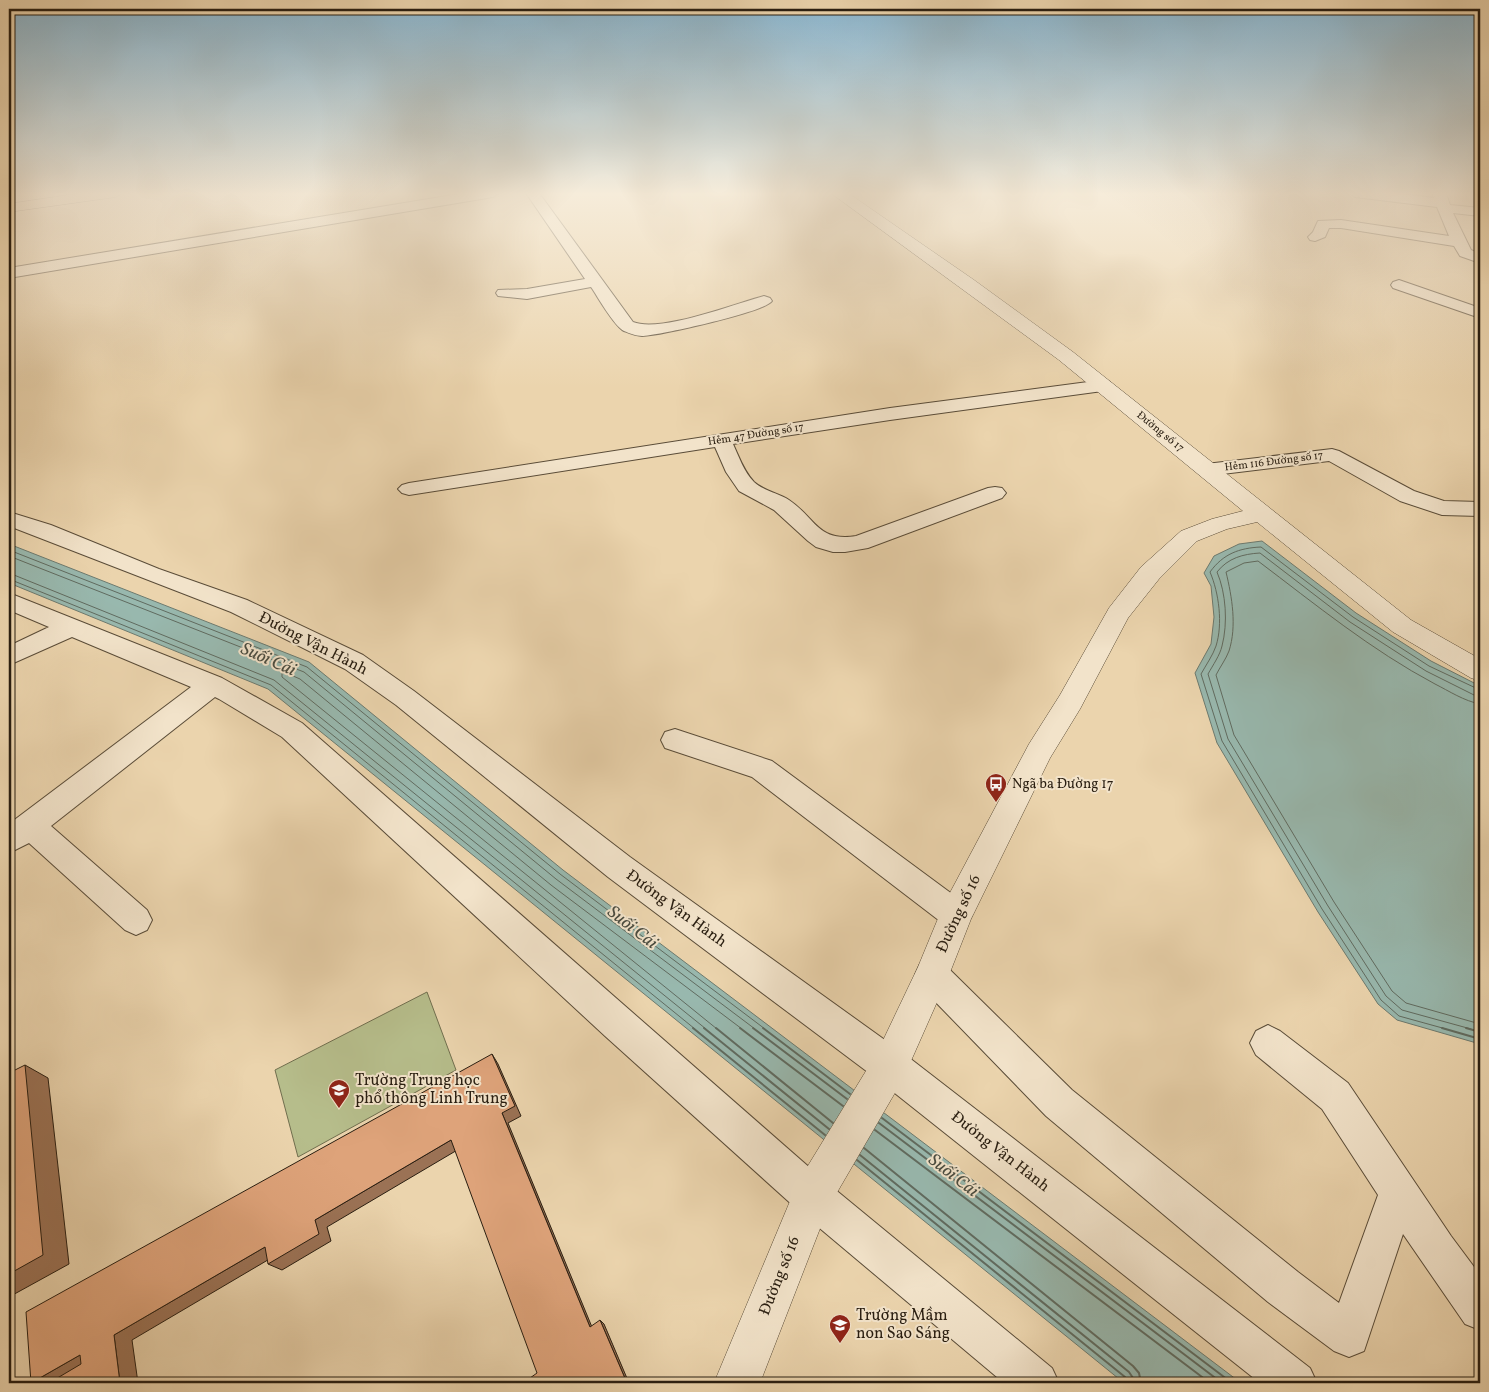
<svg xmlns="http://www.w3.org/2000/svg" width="1489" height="1392" font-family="Vollkorn,serif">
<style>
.green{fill:#b6bd8b;stroke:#706e4e}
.water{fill:#98b8ae;stroke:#6c7a6f}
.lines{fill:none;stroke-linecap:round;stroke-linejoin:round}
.shore-far1{stroke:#606b60;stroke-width:1}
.shore{stroke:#606b60;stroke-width:2}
.minor-casing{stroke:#5a4c38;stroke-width:2}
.tertiary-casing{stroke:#5a4c38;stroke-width:1}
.trunk-casing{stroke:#291e11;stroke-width:1}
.minor{fill:#f2e3ca;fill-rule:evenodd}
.tertiary{fill:#f2e3ca;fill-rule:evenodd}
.trunk{fill:#ebd4ad;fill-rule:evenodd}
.shaded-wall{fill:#9b7255;stroke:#291e11}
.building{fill:#dea37a;stroke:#291e11}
.labels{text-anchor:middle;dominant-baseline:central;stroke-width:4;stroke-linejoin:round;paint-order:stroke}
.far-street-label{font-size:11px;fill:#291e11;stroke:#f2e3ca}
.poi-label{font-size:14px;fill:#291e11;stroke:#f2e3ca;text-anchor:start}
.near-street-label{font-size:16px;fill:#291e11;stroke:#f2e3ca}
.near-poi-label{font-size:16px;fill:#291e11;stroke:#f2e3ca;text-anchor:start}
.near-water-label{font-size:18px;font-style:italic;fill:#4a4c40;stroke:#f2e3ca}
</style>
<rect width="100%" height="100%" fill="#ebd4ad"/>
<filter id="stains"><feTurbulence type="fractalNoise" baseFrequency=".004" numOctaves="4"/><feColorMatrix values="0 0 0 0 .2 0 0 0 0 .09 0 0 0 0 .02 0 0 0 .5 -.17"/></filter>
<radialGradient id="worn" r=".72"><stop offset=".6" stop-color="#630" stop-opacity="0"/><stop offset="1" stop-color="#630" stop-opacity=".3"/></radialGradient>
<path class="green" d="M427,992L456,1070L298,1157L275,1070Z"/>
<path class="water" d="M1262,541L1356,613L1431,661L1480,686V1044L1397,1020L1378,1004L1318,912L1217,743L1195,673L1211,644L1214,617L1211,586L1204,573L1214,556L1239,544Z
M9,544L309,662L563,870L1241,1383H1124L268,689L9,583Z"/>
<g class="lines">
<path class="shore-far1" d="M9,550L307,667L560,874L765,1029
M9,556L304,672L556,879L755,1029
M9,573L274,680L706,1029
M9,579L271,685L695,1029
M1480,704C1464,701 1449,691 1435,684C1371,650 1315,604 1258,561L1244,563L1226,572C1232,597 1237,626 1229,651C1226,659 1220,667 1216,675L1234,735L1334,902L1392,991L1406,1003L1480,1024
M717,1029L282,677V673L284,672L300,679L551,885L742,1029
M1446,1029L1399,1016L1381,1000L1322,909L1222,741L1201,674C1206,665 1213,655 1216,646C1223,624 1219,593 1210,572C1223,554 1239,548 1261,547L1353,617L1429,666L1480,690
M1471,1029L1402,1010L1386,996L1328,906L1228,739L1208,674C1213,665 1220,655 1222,646C1228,623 1226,593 1217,572C1228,558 1243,554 1260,553L1350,622L1426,671L1474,695L1480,696"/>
<path class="shore" d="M693,1028L825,1135
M704,1028L829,1129
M716,1028L833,1123
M740,1028L843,1106
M753,1028L847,1099
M763,1028L850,1094
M1442,1028L1480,1039
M1466,1028L1480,1032
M882,1118L1232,1383
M879,1123L1222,1383
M875,1130L1210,1383
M864,1148L1133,1366L1139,1373L1141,1383
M860,1155L1129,1372L1133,1378V1383
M857,1160L1125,1377L1127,1383"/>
<g class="minor-casing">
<path id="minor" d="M465,193H499L493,197L9,278V268Z
M526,193H539L633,322C660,333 734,304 764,296L770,298L772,301C765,312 660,335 642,336C636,336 629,333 624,331C614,326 598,297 591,287L527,299L498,296L496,293L498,290L527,289L585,279Z
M1349,193H1395L1434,198L1432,193H1446L1450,205L1480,208V216L1453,213L1471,250L1480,254V263L1460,256L1454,246L1341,228H1329L1325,237L1315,241L1310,240L1308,237L1313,232L1318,221L1341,220L1449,236L1437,207L1355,197Z
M1399,280L1480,308V318L1393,288L1391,285L1393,282Z
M1103,380L1110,382L1112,386L1110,390L890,420L733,444C739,457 744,472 754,482C764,491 778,493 789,500C816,518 817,542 856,536L988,488L995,487L1002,488L1006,493L1002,498L868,548L845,552H833L816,547L808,541L774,510L739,491L726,472L715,447L409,495L402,493L398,489L402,485L409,483L890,408Z
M1332,449L1339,451L1414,491L1444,501L1480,502V516L1442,515L1400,501L1329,461L1206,476L1199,474L1196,470L1199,466L1206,464Z
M9,512L51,525L159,569L247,600L363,655L414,691L630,857L903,1053L1310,1368L1317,1383H1260L877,1079L608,877L396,705L345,669L231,612L9,526Z
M9,593L222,678L302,723L826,1182L1052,1368L1059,1383H1004L798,1210L605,1036L282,737L219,699L215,697L51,826L147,910L152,920L147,930L136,935L125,930L29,843L9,853V824L191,687L72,637L9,665V646L49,627L9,610Z
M675,729L772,761L967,905L972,915L967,925L956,930L945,925L752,777L665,748L661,740L665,732Z
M932,959L944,964L1072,1090L1298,1272L1339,1303L1378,1195L1322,1109L1256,1055L1250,1043L1256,1031L1268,1025L1280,1031L1348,1083L1451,1236L1480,1275V1330L1465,1324L1403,1234L1364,1351L1349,1357L1334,1351L1268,1302L1046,1116L920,986L915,975L920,964Z"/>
</g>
<g class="tertiary-casing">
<path id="tertiary" d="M831,193H848L974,280L1073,352L1411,620L1480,659V681L1471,678L1393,632L1257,522L1227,529L1197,541L1159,579L1128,618L1080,709L1050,758L971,919L949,975L903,1079L828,1208L760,1383H714L798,1182L877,1053L918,967L944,904L1029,744L1060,695L1109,608L1141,567L1181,531L1212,519L1243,511L1059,360Z"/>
</g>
<g class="trunk-casing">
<path id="trunk" d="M82,193H123L116,197L9,212V204Z"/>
</g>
<use href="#minor" class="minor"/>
<use href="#tertiary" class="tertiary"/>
<use href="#trunk" class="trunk"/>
</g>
<path class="shaded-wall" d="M492,1054L498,1064L521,1116L508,1123L594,1332L590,1327L502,1113Z
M25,1065L48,1078L69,1264L9,1297V1274Z
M451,1140L459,1149L327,1227L331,1241L282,1270L268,1264L315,1220Z
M265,1247L278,1254L132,1340L138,1383H120L114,1335Z
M600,1320L604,1324L629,1383H627Z
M80,1355L100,1358L57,1383H31Z"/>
<path class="building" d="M492,1054L515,1106L502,1113L590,1327L600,1320L627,1383H523L537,1373L451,1140L315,1220L319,1234L268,1264L265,1247L114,1335L120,1383H49L81,1364L80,1355L31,1383L26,1312Z
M25,1065L43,1255L9,1274V1073Z"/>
<linearGradient id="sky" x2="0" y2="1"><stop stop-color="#88b6d1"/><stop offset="0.5" stop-color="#f6ecda"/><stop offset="1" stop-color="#f6ecda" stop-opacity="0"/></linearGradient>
<rect width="1489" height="388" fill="url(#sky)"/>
<defs>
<g id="bus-pin" transform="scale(1.125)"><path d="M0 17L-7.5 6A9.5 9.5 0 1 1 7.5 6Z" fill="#8f2418" stroke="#f2e3ca"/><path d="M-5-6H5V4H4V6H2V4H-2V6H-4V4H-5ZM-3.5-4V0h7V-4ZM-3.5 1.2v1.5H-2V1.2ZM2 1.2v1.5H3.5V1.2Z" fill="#fff"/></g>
<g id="school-pin" transform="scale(1.125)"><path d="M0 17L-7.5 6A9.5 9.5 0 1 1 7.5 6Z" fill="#8f2418" stroke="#f2e3ca"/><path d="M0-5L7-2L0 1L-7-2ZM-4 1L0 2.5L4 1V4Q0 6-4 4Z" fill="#fff"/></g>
</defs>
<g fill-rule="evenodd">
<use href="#bus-pin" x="996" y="784"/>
<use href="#school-pin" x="339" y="1090"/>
<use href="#school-pin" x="840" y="1325"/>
</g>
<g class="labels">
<g class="far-street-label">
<text transform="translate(1160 432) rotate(39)">Đường số 17</text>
<text transform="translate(756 435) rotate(-9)">Hẻm 47 Đường số 17</text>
<text transform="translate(1274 462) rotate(-7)">Hẻm 116 Đường số 17</text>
</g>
<g class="poi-label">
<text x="1012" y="784">Ngã ba Đường 17</text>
</g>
<g class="near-street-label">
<text transform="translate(313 644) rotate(27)">Đường Vận Hành</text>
<text transform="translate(676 909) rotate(36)">Đường Vận Hành</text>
<text transform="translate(959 914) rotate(-65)">Đường số 16</text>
<text transform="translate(1000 1152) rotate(38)">Đường Vận Hành</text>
<text transform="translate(780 1276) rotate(-68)">Đường số 16</text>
</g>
<g class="near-poi-label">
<text x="355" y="1081">Trường Trung học<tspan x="355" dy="18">phổ thông Linh Trung</tspan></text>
<text x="856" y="1316">Trường Mầm<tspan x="856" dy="18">non Sao Sáng</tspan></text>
</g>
<g class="near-water-label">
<text transform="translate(268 660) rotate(24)">Suối Cái</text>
<text transform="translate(632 928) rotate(38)">Suối Cái</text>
<text transform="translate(953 1176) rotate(38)">Suối Cái</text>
</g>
</g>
<rect width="1489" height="1392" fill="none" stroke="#ebd4ad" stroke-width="30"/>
<rect x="10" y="10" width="1469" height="1372" fill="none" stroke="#291e11" stroke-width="2.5"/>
<rect x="15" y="15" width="1459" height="1362" fill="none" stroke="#291e11"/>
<rect width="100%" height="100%" filter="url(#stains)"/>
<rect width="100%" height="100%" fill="url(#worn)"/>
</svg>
